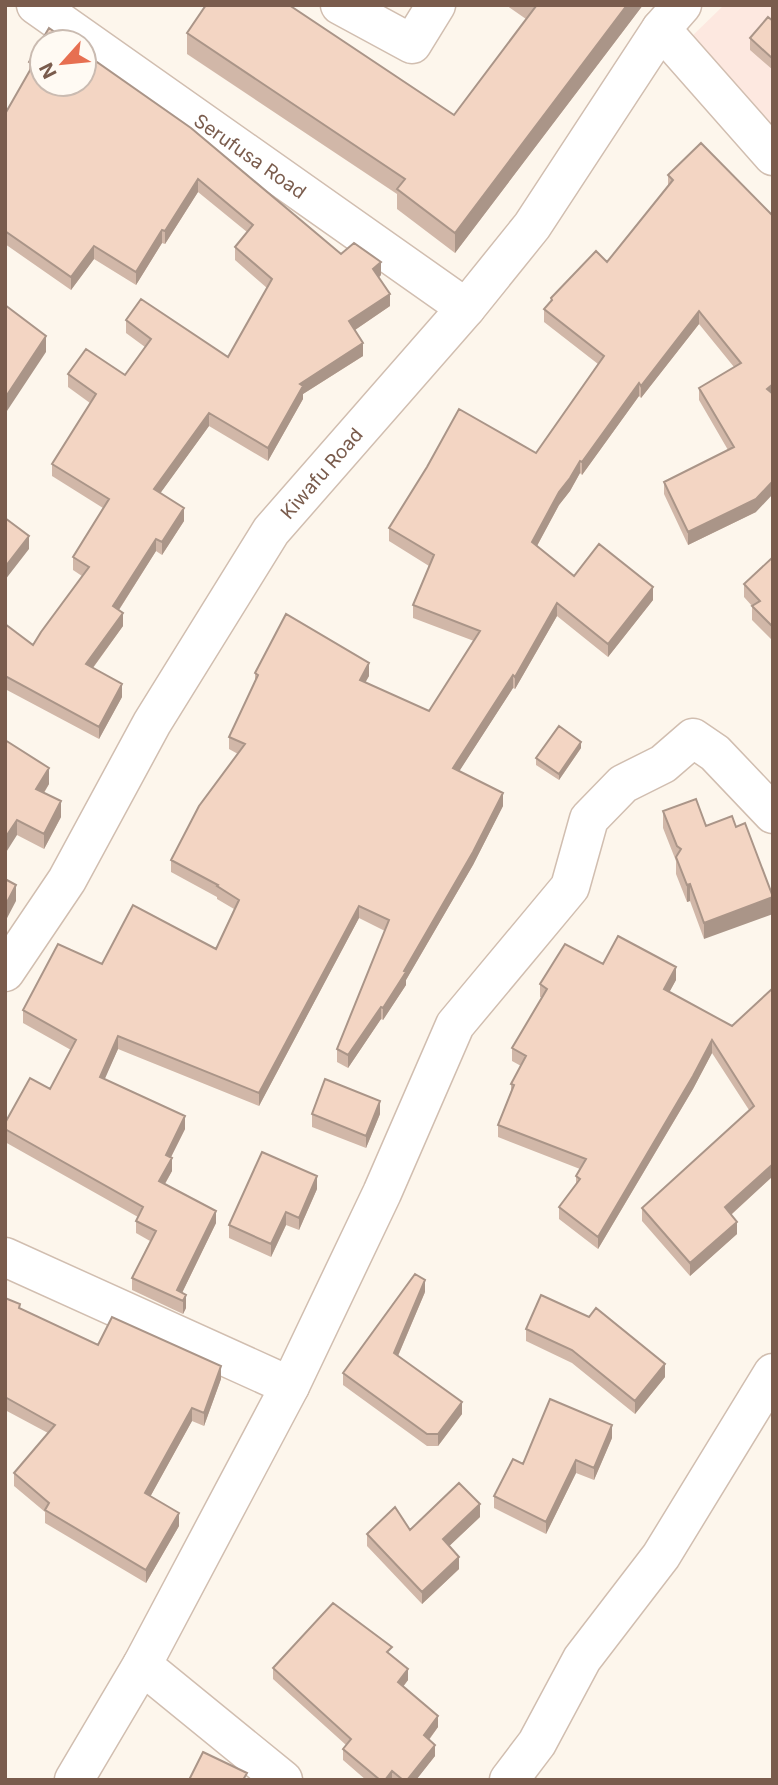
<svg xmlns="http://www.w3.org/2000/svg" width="778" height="1785" font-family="Inter,sans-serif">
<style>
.commercial{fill:#fde8e0}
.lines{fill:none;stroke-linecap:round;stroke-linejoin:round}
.minor-casing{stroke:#d1beb0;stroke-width:41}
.minor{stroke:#fff;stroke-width:38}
.wall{fill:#d1b7a8}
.shaded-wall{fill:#aa9588}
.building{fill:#f3d5c3;stroke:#aa9588;stroke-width:2}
.labels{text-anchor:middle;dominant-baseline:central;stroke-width:6;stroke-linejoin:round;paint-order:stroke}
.street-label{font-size:19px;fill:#7a5c4d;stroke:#fffaf3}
</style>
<rect width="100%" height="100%" fill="#fdf6ec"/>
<path class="commercial" d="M724,5H773V137L687,41Z"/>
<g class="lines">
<g class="minor-casing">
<g id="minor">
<path id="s1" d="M36,5L466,308"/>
<path d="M340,5L412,44L436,5"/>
<path d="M661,29L773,156"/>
<path id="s2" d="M5,972L67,880L152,723L271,531L466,308L532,226L661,29L682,5"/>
<path d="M5,1257L290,1386"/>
<path d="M142,1665L283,1780"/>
<path d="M74,1780L142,1665L290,1386L382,1193L455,1025L570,887L589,819L623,784L663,764L693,738L715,753L773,814"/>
<path d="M509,1780L537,1743L582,1659L661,1556L773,1373"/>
</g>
</g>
<use href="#minor" class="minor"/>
</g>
<path class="wall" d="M506,5H643L455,253L397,209V194L187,54V33L454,115L526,19Z
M773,21V70L750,50V38Z
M29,62L341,254L381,275L379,278L390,306L355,330L363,356L303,394V399L268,461L209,426L160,493L184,521L162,555L156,551L119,610L123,626L93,668L122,697L99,739L5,689V624L33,645L82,576L73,570V557L103,508L52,476V464L90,403L68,387V374L125,375L145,347L126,333V320L228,357L267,288L235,260V247L247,232L198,192L165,244L162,243L136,285L94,259L71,290L5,244V114L29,72Z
M668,175L765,209L756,512L688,545L664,494V482L728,450L699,400V388L734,367L699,324L641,398L639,396L582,475L580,473L570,491L559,505L537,546L574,576L653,600L608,657L557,616L515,689L513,688L459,771L503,806L473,865L406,980V985L383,1020L381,1019L348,1068L337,1062V1049L385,931L359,918L259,1106L118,1049L104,1079L185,1129L171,1157L172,1171L165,1184L216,1223L182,1293L186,1308L183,1314L132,1290V1278L150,1241L136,1233V1221L138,1217L5,1142V1123L50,1089L71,1050L23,1023V1010L102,964L216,949L234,909L217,899V897L171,872V860L238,754L229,749V737L255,681V673L369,676L365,682L429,711L474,641L413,618V605L429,566L389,541V528L536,453L598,364L544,322V309L551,301V298L607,262L668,186Z
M773,557V641L752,620V606L744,597V584Z
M5,740L49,784L44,793L61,817L44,849L17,835Z
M581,748L559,780L536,765V758Z
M663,811L706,826L704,939L690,901L687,902L676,874V861L663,828Z
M603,964L676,980L669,992L732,1026L773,988V1176L731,1215L737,1234L690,1276L642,1221V1208L749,1110L712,1053L693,1089L598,1249L559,1219V1207L576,1184V1176L580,1169L498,1137V1125L511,1091V1084L521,1066L512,1061V1048L542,998L540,997V984Z
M312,1114H380L366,1148L312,1127Z
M317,1189L299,1230L286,1225L271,1257L229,1238V1225Z
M425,1292L398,1356L462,1414L438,1446H427L343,1385V1373Z
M5,1298L20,1308L98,1345L221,1379L204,1426L192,1421L150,1497L179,1526L146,1583L45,1523V1512L14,1486V1473L48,1433L5,1410Z
M526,1329L665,1377L635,1414L572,1363L526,1341Z
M612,1438L594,1480L576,1473L546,1534L494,1508V1496L523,1464Z
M480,1517L449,1546L459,1569L422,1604L367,1546V1534L410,1530Z
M273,1668L408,1680L403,1687L438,1727L429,1740L435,1756L416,1780H366L343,1760V1749L346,1745L273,1679Z"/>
<path class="shaded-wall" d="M627,5H643L455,253V233Z
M198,179V192L165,244V231Z
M162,230V243L136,285V272Z
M94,246V259L71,290V277Z
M381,262V275L373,282V269Z
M390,294V306L349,334V321Z
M699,311V324L641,398V386Z
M46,336V352L5,414V398Z
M363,343V356L303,394V399L268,461V448L300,384Z
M639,383V396L582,475V462Z
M773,384V396L767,389Z
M209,413V426L154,502V489Z
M580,461V473L570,491L559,505L532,555V542L559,492Z
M773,481V494L756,512L688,545V532Z
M184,508V521L162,555V542Z
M29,536V549L5,580V567Z
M156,539V551L113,619V606Z
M653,587V600L608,657V644Z
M557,603V616L515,689V677Z
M123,613V626L86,677V664Z
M369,663V676L360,692V680Z
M513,675V688L453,781V768Z
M122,684V697L99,739V727Z
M581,742V748L559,780V774Z
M49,768V784L36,805V789Z
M503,793V806L473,865L406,980V985L383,1020V1008Z
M61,801V817L44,849V834Z
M17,820V835L5,854V838Z
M690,884V901L687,902V885Z
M16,885V901L5,922V906Z
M773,897V914L704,939V923Z
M359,906V918L259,1106V1093Z
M676,967V980L664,1002V989Z
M381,1007V1019L348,1068V1055Z
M118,1036V1049L100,1090V1077Z
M712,1040V1053L693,1089L598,1249V1237Z
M380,1101V1114L366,1148V1136Z
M185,1116V1129L166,1167V1155Z
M172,1158V1171L159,1194V1181Z
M773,1164V1176L725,1220V1207Z
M317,1176V1189L299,1230V1218Z
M216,1211V1223L179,1299L177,1290Z
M286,1212V1225L271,1257V1244Z
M737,1222V1234L690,1276V1263Z
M425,1280V1292L394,1365V1353Z
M186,1295V1308L183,1314V1301Z
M665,1364V1377L635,1414V1401Z
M221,1366V1379L204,1426V1413Z
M462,1402V1414L438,1446V1434Z
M192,1408V1421L145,1506V1493Z
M612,1425V1438L594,1480V1468Z
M576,1460V1473L546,1534V1522Z
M480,1504V1517L443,1552V1539Z
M179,1513V1526L146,1583V1570Z
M459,1557V1569L422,1604V1592Z
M408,1669V1680L398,1693V1682Z
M438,1716V1727L424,1746V1735Z
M435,1745V1756L416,1780H407Z
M392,1771V1780H385Z"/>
<path class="building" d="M206,5H289L454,115L536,6L535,5H627L455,233L397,189L405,179L187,33Z
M768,17L773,21V59L750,38Z
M49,28L69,42H42V84H84V53L191,128L341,254L354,243L381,262L373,269L390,294L349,321L363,343L300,384L303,386L268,448L209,413L154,489L184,508L162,542L156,539L113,606L123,613L86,664L122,684L99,727L5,676V624L33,645L41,632L89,567L73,557L109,499L52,464L96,394L68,374L86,349L125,375L151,339L126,320L141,299L228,357L272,279L235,247L253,225L198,179L165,231L162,230L136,272L94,246L71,277L5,231V114L33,65L29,62Z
M701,143L773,216V384L767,389L773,394V481L756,499L688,532L664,482L734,447L699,388L741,363L699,311L641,386L639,383L582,462L580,461L570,478L559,492L532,542L574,576L599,544L653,587L608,644L557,603L515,677L513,675L453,768L503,793L473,852L404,971L406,972L383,1008L381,1007L348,1055L337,1049L389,920L359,906L259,1093L118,1036L100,1077L185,1116L166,1155L172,1158L159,1181L216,1211L177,1290L186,1295L183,1301L132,1278L156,1231L136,1221L143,1207L5,1129V1123L30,1078L50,1089L76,1040L23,1010L58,944L102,964L133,905L216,949L239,900L217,886L218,885L171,860L199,806L245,744L229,737L258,675L255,673L286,614L369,663L360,680L429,711L480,631L413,605L434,555L389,528L427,467L459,409L536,453L604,356L544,309L552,300L551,298L596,251L607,262L673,180L668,175Z
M5,305L46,336L5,398Z
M5,518L29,536L5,567Z
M773,557V627L752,606L760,601L744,584Z
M559,726L581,742L559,774L536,758Z
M5,740L49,768L36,789L61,801L44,834L17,820L5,838Z
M696,799L706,826L732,816L736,827L745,823L773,897L704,923L690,884L687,885L676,857L681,849L677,846L663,811Z
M5,879L16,885L5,906Z
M618,936L676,967L664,989L732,1026L773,988V1164L725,1207L737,1222L690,1263L642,1208L754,1106L712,1040L693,1076L598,1237L559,1207L580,1179L576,1176L586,1159L498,1125L514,1085L511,1084L526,1056L512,1048L547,989L540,984L565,944L603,964Z
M325,1079L380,1101L366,1136L312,1114Z
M262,1152L317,1176L299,1218L286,1212L271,1244L229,1225Z
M415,1274L425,1280L394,1353L462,1402L438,1434H427L343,1373Z
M541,1295L589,1317L596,1308L665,1364L635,1401L572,1350L526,1329Z
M5,1298L20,1304L19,1308L98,1345L112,1317L221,1366L204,1413L192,1408L145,1493L179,1513L146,1570L45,1510L49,1503L14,1473L55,1425L5,1397Z
M550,1399L612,1425L594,1468L576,1460L546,1522L494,1496L513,1459L523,1464Z
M459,1483L480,1504L443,1539L459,1557L422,1592L367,1534L395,1507L410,1530Z
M333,1603L392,1647L387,1652L408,1669L398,1682L438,1716L424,1735L435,1745L407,1780H403L392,1771L385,1780H380L343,1749L351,1739L273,1668Z
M203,1752L247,1773L243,1780H189Z"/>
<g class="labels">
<g class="street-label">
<text stroke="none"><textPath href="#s1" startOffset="262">Serufusa Road</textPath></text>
<text stroke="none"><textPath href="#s2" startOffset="592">Kiwafu Road</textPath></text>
</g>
</g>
<rect width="778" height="1785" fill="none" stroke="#7a5c4d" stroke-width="14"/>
<g transform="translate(63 63) rotate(243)"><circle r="33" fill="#fffaf3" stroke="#cabbb1" stroke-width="2"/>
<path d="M0-5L12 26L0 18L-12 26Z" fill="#e76f51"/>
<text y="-10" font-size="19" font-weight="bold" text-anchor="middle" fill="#7a5c4d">N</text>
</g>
</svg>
